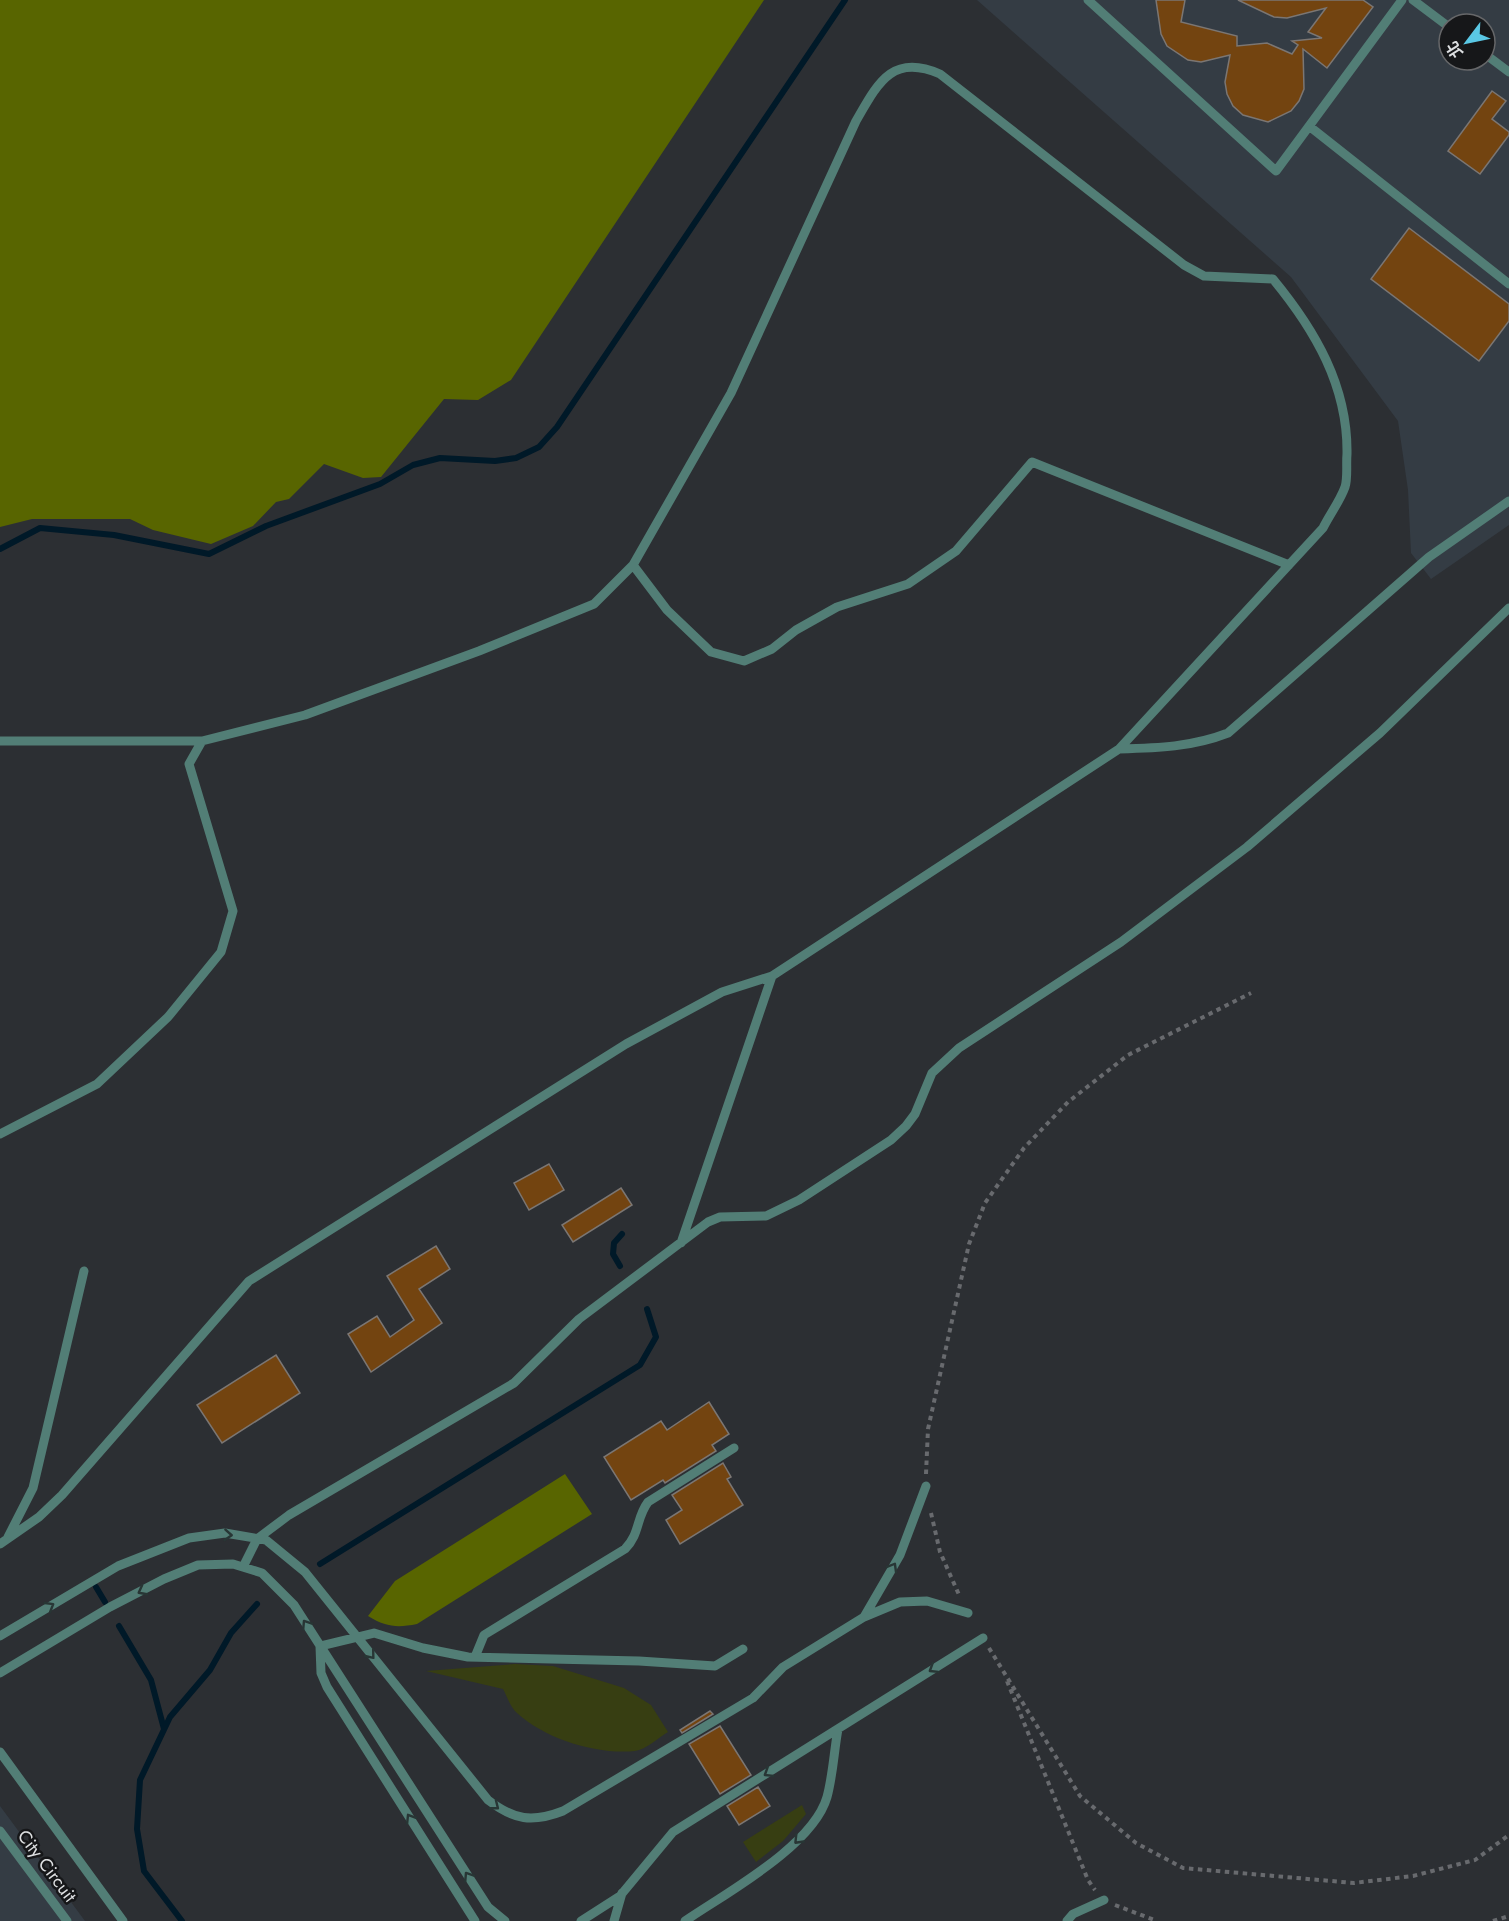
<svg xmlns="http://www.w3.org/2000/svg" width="1509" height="1921" font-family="Jost,'Noto Sans TC',sans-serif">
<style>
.built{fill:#343c44;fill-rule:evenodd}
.green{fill:#373e12}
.forest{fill:#586500}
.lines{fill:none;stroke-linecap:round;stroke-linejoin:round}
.stream{stroke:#001928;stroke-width:6}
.building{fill:#734410;stroke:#7b7673;stroke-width:1.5}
.path{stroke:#686a6e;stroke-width:4;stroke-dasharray:4.5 4.5;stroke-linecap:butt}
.service{stroke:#527e76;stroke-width:9}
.oneway{stroke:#283635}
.labels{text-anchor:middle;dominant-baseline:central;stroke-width:5;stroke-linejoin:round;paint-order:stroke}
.street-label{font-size:18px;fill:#dddfe1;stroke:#161719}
</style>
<rect width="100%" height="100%" fill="#2c2f33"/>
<path class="built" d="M977,0H1509V525L1431,579L1411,553L1408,490L1398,421L1291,277ZM1449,24H1485V60H1449Z
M0,1806L85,1921H0Z"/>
<path class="green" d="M515,1664L553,1666L624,1688L651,1705L668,1732C659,1737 646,1750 635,1751C597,1755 545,1739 517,1713C510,1707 507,1696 503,1689L426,1671Z
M802,1805L806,1814L783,1841L756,1862L743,1842Z"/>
<path class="forest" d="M0,0H764L511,380L478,400L444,399L381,477L363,478L324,464L289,499L276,502L253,526L211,544L153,530L130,519H32L0,527Z
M565,1474L592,1514L417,1624C397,1628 386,1627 368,1616L395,1581Z"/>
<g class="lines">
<path class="stream" d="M0,549L40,528L114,535L209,554L266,526L380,484L413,465L440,458L495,461L516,458L539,447L557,427L845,0
M620,1266L613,1254L614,1243L622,1234
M320,1564L640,1365L656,1337L647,1309
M96,1587L105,1602
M119,1626L151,1680L164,1729
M182,1921L144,1871L137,1829L140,1780L170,1717L210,1670L231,1633L257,1604"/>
</g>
<path class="building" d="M1156,0H1185L1181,22L1237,36V46L1267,43L1292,54L1298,45L1292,41L1322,38L1308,32L1326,8L1287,18L1274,17L1238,0H1363L1373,7L1327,68L1303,49L1304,89L1299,101L1291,111L1268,122L1243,115L1233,106L1227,94L1225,82L1230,55L1201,62L1188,60L1167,46L1161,34Z
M1492,91L1506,101L1492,119L1509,132V135L1480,174L1448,151Z
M1409,228L1509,304V321L1479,361L1371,279Z
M549,1164L564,1190L529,1210L514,1183Z
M621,1188L632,1205L573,1242L562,1225Z
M436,1246L450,1269L419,1289L442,1323L371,1372L348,1334L377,1316L390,1337L414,1320L387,1276Z
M276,1355L300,1393L222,1443L197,1405Z
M709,1402L729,1434L712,1445L716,1451L665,1483L663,1480L631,1500L604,1457L661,1421L667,1430Z
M723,1463L731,1477L727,1479L743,1505L680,1544L666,1520L682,1510L672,1495Z
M710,1711L713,1714L682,1733L680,1730Z
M720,1726L751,1775L720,1794L689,1744Z
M758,1787L770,1806L739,1825L727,1806Z"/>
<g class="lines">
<path class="path" d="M926,1474L928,1429L969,1244L985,1203L1024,1148L1068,1102L1128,1055L1251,993
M931,1513L940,1552L960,1597
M989,1648L1080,1796L1136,1843L1183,1868L1354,1883L1413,1876L1475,1860L1509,1835
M1007,1681L1088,1880L1095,1890
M1115,1905L1157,1921
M1493,1921L1509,1916"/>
<path class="service" d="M1088,0L1276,171L1402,0
M1413,0L1449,27
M1485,54L1509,72
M1309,126L1509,284
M633,565L667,610L711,652L744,661L772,649L796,630L837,607L908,584L956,551L1032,462L1289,565
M0,741H202
M0,1134L97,1084L168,1017L221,952L233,911L189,764L202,741L305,715L479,651L594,604L633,565L731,393L856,121C878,83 892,53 940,74L1184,265L1204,276L1273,279C1315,330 1348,386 1347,454C1346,464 1348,478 1345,487C1340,501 1330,514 1323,528L1119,749
M681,1243L772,976
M8,1537L33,1488L84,1271
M0,1544L39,1517L62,1495L249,1281L626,1044L722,992L772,976L1119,749C1158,748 1192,747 1228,733L1429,557L1509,501
M243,1567L257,1539L289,1515L514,1383L579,1319L708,1222L720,1217L766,1216L799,1200L891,1140L906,1126L915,1114L932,1073L959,1048L1121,942L1247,847L1380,733L1509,608
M864,1617L900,1555L926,1486
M0,1636L118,1566L189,1538L225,1533L266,1540L305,1572L488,1800C514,1820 532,1823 563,1811L753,1698L783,1667L864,1617L900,1602L927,1601L968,1613
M475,1657L484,1635L625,1549C640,1534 636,1518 648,1502L734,1448
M0,1673L110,1607L164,1579L198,1565L233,1564L262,1573L294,1605L488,1907L505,1921
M0,1752L123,1921
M0,1831L67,1921
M475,1921L327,1687L321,1673L320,1646L374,1633L423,1648L468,1657L639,1661L715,1666L743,1649
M581,1921L620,1896L673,1832L983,1638
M614,1921L622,1893
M685,1921C726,1893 813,1846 827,1797C833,1775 834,1751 838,1729
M1067,1921L1073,1914L1104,1900"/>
</g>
<defs><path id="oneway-chevron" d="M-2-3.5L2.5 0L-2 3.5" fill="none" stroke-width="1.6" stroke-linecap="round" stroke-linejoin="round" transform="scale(1.5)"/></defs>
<g class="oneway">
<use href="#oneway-chevron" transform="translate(228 1535) rotate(4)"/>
<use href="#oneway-chevron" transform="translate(893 1567) rotate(-60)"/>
<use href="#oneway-chevron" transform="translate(142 1591) rotate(152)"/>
<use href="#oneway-chevron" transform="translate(50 1606) rotate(-31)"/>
<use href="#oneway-chevron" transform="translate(306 1624) rotate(-123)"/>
<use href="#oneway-chevron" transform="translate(371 1655) rotate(51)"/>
<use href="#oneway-chevron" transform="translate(933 1669) rotate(148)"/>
<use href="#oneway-chevron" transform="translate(768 1773) rotate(148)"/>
<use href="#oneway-chevron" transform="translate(495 1806) rotate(38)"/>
<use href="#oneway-chevron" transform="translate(410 1818) rotate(-122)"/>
<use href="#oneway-chevron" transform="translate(798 1840) rotate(134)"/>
<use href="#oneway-chevron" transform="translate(468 1876) rotate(-123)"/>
</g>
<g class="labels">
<g class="street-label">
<text transform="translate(47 1866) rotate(53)">City Circuit</text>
</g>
</g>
<g transform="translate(1467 42) rotate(238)"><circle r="28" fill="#161719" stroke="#666769" stroke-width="1.5"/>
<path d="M0-4.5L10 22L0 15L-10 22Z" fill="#5ac8e5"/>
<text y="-9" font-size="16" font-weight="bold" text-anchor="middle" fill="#dddfe1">北</text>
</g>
</svg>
